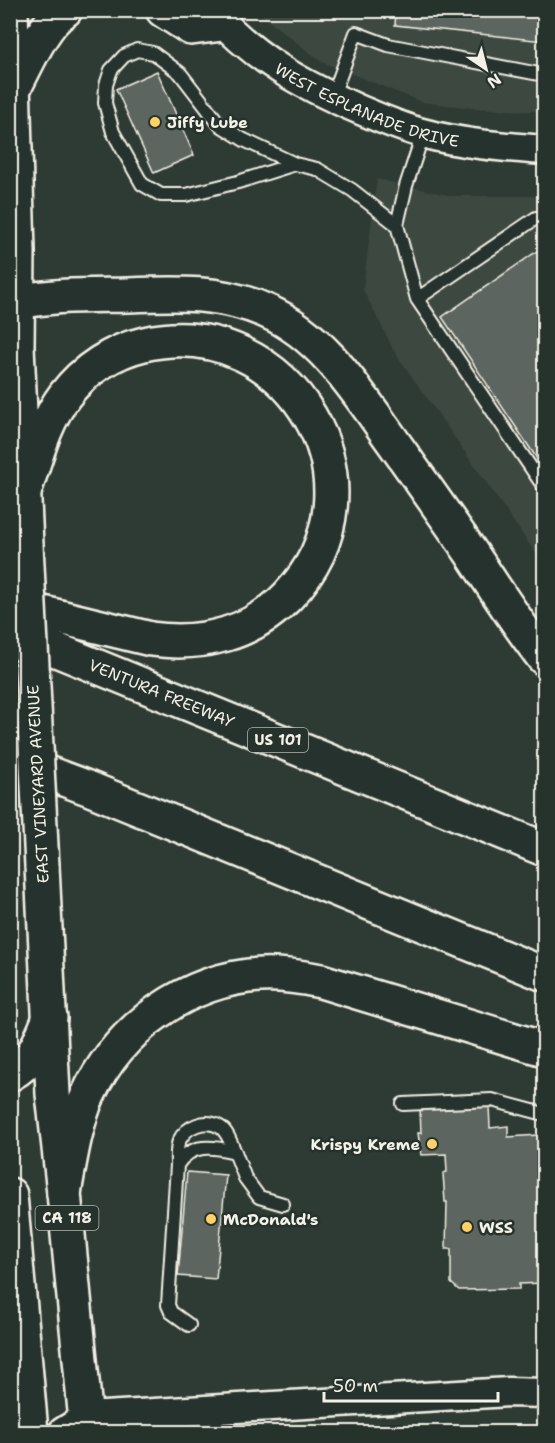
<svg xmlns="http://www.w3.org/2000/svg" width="555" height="1443" font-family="'Shantell Sans',sans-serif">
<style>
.built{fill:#3c4841}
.building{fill:#5c655e;stroke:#f4f1e8;stroke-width:1.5}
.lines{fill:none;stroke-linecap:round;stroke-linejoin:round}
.service-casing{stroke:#f4f1e8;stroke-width:16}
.tertiary-casing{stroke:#f4f1e8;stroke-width:33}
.primary-casing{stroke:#f4f1e8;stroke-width:38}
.motorway-casing{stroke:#f4f1e8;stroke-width:38}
.service{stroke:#26332d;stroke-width:12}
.tertiary{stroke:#26332d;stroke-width:28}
.primary{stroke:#26332d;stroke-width:33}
.motorway{stroke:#26332d;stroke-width:33}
.primary-bridge-casing{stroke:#f4f1e8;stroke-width:38;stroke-linecap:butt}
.primary-bridge{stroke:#26332d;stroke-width:33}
.poi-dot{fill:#ffd166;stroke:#26332d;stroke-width:2}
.labels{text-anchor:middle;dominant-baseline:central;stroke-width:5;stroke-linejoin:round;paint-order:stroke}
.shield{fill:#26332d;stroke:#b6b8b0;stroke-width:1.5}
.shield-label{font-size:15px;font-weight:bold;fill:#f4f1e8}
.street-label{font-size:16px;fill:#f4f1e8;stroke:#26332d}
.poi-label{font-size:16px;font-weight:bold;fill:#f4f1e8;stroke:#26332d;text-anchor:start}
</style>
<rect width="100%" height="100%" fill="#2e3b34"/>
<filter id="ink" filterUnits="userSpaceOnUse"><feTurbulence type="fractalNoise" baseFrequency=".0167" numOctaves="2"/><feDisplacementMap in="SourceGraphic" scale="12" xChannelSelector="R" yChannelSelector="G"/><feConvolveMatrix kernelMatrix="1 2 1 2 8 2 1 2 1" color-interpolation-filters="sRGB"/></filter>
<g filter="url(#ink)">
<path class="built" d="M256,11H544V112L473,108L422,102L322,62Z
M377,179L451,196H544V565L394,351L363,289Z"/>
<path class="building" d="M396,10H491L544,16V41L395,25Z
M157,71L194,155L154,173L116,89Z
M543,247L544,250V469L442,317Z
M489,1105L490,1128L508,1126V1137L539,1135V1132H544V1283L519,1284V1289L459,1290L451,1283V1249H446L447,1202H445L443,1173L447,1172L446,1154L421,1155L418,1133H421L420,1109Z
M187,1172L226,1175L216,1279L178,1276Z"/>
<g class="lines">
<g class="service-casing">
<path id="service" d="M332,98L356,33L388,45L544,75
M423,134L406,186L397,225L417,299L544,487
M295,164L238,182L186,195H161L142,184L113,132L105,103L106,85L111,70L124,56L137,50L153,53L180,73L220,125L244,140L295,164L317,169L352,190L397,225
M417,299L536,218H544
M403,1104L492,1100L544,1114
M177,1165C177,1158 176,1148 179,1141C186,1126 206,1118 220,1127C228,1132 231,1144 235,1152
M189,1325L171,1312L168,1305L177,1165C191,1143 212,1146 235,1152L245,1178L259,1197L283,1204"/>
</g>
<g class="tertiary-casing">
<g id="tertiary">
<path id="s1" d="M211,10C253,58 301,84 358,109C379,118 400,127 422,133C462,144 504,147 544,150"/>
<path d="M63,1432L87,1417L509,1392L544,1393"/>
</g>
</g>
<g class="primary-casing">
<path id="primary" d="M11,10L18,252L17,346L26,545
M163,10L191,28L223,24
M15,86C27,64 43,24 65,10
M42,866L53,1094L64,1193L87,1432
M10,1195L31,1432"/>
</g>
<g class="motorway-casing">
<g id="motorway">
<path d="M10,305C39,294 96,296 128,295C176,293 221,291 266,311C323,335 359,394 394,443C420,480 446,516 472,554C495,589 518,625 544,658"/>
<path d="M10,605L151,639C202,646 252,634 288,596C393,487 290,311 144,344C113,351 84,370 65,395C43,424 35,461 23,495"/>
<path id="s2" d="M10,631L544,849"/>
<path d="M10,759L88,788L544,974"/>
<path d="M10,1074C35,1060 39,1043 50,1018"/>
<path d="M64,1193C70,1160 75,1125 88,1095C119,1028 187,979 261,975C281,974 301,977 321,981L544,1049"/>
</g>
</g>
<use href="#service" class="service"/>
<use href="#tertiary" class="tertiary"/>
<use href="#primary" class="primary"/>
<use href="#motorway" class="motorway"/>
<g class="primary-bridge-casing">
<path id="primary-bridge" d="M26,545L42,866"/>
</g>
<use href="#primary-bridge" class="primary-bridge"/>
</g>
</g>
<g class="poi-dot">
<circle cx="155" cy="122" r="6"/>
<circle cx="432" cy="1144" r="6"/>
<circle cx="211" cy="1219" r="6"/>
<circle cx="467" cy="1227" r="6"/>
</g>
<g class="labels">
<g class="shield">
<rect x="248" y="728" width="60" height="24" rx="4.5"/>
<rect x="35.5" y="1206" width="63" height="24" rx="4.5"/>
</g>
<g class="shield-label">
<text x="278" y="740">US 101</text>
<text x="67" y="1218">CA 118</text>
</g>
<g class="street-label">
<text stroke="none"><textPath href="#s1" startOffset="186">WEST ESPLANADE DRIVE</textPath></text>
<text stroke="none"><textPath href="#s2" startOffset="164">VENTURA FREEWAY</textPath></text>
<text transform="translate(38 784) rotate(-93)">EAST VINEYARD AVENUE</text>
</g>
<g class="poi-label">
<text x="167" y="122">Jiffy Lube</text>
<text x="420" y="1144" text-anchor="end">Krispy Kreme</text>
<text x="223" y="1219">McDonald's</text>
<text x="479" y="1227">WSS</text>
</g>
</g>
<rect width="555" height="1443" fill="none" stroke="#26332d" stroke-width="36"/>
<rect x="18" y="18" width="519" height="1407" fill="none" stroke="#f4f1e8" stroke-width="2" filter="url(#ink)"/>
<g transform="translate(486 69) rotate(145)" stroke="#26332d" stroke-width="4.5" paint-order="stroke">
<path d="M0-4.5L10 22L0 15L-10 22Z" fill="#f4f1e8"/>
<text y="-9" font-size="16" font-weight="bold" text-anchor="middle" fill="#f4f1e8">N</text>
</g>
<path d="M324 1392v9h174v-9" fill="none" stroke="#f4f1e8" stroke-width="3"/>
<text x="333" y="1392" font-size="18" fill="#f4f1e8" stroke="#26332d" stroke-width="4.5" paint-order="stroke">50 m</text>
</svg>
